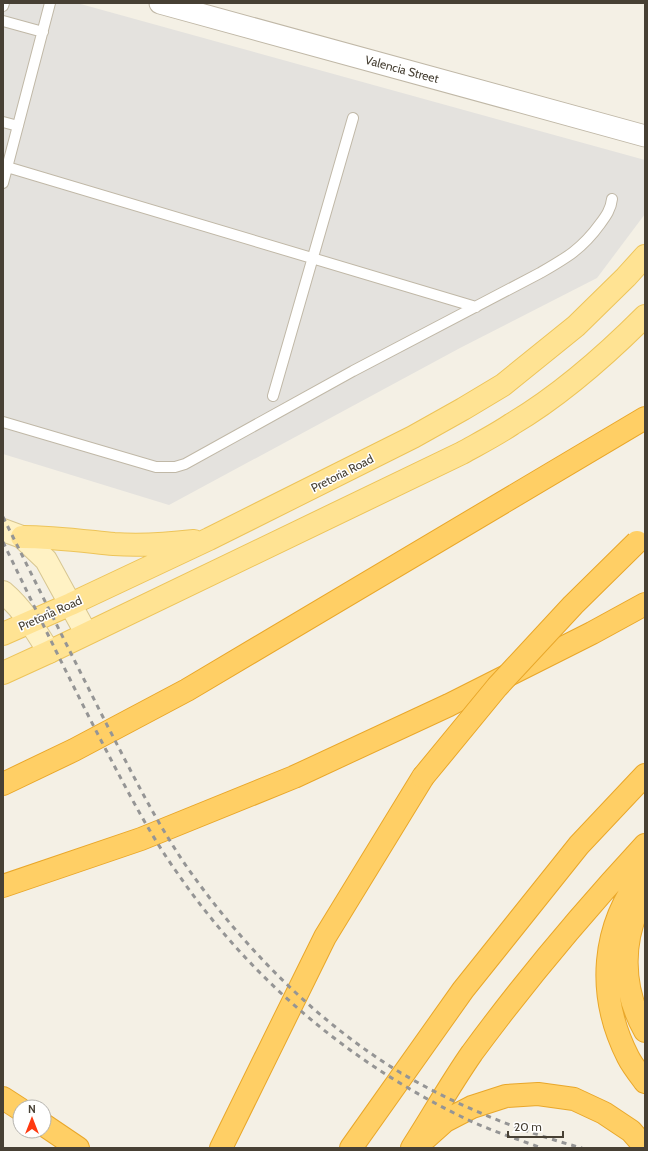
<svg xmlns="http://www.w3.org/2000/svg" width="648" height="1151" font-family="Cabin,sans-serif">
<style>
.parking{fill:#e4e2de}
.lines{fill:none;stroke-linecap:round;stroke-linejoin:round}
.service-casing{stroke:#c0b8a7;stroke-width:12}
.minor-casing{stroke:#c0b8a7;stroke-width:23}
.secondary-casing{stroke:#d7c691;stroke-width:24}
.primary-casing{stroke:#edc45a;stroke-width:24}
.motorway-casing{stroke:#e9a72a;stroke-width:24}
.service{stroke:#fff;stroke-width:10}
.minor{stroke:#fff;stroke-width:21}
.secondary{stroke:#fff2c4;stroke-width:22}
.primary{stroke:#ffe393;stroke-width:22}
.motorway{stroke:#ffcf65;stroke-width:22}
.rail{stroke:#959595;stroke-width:3;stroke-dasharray:5 5;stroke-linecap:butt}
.motorway-bridge-casing{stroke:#e9a72a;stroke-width:24;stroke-linecap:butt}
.motorway-bridge{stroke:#ffcf65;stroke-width:22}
.labels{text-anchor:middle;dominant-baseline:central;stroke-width:3;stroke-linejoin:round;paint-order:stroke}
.street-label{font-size:12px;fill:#474034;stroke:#fff}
</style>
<rect width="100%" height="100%" fill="#f4f0e5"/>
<path class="parking" d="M3,3H77L645,160V214L597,278L460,348L169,505L3,454Z"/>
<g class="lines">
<g class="service-casing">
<path id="service" d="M3,6L4,3
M3,21L43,32
M3,122L18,126
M3,167H7L476,307
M3,183L50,3
M273,396L353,118
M3,422L156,467H175L185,464L353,371L540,273C566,258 582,249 600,224C606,216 611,209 612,199"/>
</g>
<g class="minor-casing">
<path id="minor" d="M160,3L645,136"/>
</g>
<g class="secondary-casing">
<path id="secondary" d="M3,530L22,537L46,560L86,633
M3,592C23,609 36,631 49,652"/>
</g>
<g class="primary-casing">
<path id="primary" d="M22,537C53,537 83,541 114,544C141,546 168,544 194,541
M3,634L71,604L209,539L413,437L463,409L503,385L576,326L626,277L645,256
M3,673L49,652L462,453C478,444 496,435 512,424C561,395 605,356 645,316"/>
</g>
<g class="motorway-casing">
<path id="motorway" d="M3,784L74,750L187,690L645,418
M645,871C601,926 596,994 628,1057C632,1065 639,1074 645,1082
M3,886L141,839L294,777L449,705L592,633L645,604
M645,895C620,937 621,988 645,1031
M3,1098L20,1109
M44,1125L78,1148
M426,1138L445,1121L472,1107L506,1096L538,1094L574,1099L604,1113L631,1131L645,1147
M221,1148L325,937L423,777
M351,1148L463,990L579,845L645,775
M412,1148C432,1117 451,1083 472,1053C525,981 584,911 645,845"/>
</g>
<use href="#service" class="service"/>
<use href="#minor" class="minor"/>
<use href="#secondary" class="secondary"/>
<use href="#primary" class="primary"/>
<use href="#motorway" class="motorway"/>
<path class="rail" d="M3,517C38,587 72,656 107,725C133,775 157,824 189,870C245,949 317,1022 401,1073C457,1106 519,1131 582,1148
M3,542C37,612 70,681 106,750C128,792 150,835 178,874C250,978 346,1060 460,1116C486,1129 514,1138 542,1148"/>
<g class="motorway-bridge-casing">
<path id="motorway-bridge" d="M423,777L497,687L573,605L637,542"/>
</g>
<use href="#motorway-bridge" class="motorway-bridge"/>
</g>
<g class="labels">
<g class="street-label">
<text transform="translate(402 69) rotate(15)">Valencia Street</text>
<text transform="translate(342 473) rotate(-27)">Pretoria Road</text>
<text transform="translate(50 613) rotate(-24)">Pretoria Road</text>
</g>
</g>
<rect width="648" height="1151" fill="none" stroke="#474034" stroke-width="8"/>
<g transform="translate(32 1119)"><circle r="19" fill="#ffffff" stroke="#b5b3ae"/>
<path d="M0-3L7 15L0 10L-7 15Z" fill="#ff3a11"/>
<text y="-6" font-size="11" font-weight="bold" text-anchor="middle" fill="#474034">N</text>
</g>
<path d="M508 1131v6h55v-6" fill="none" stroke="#474034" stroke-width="2"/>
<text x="514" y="1131" font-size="12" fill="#474034" stroke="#ffffff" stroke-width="3" paint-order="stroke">20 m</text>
</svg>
